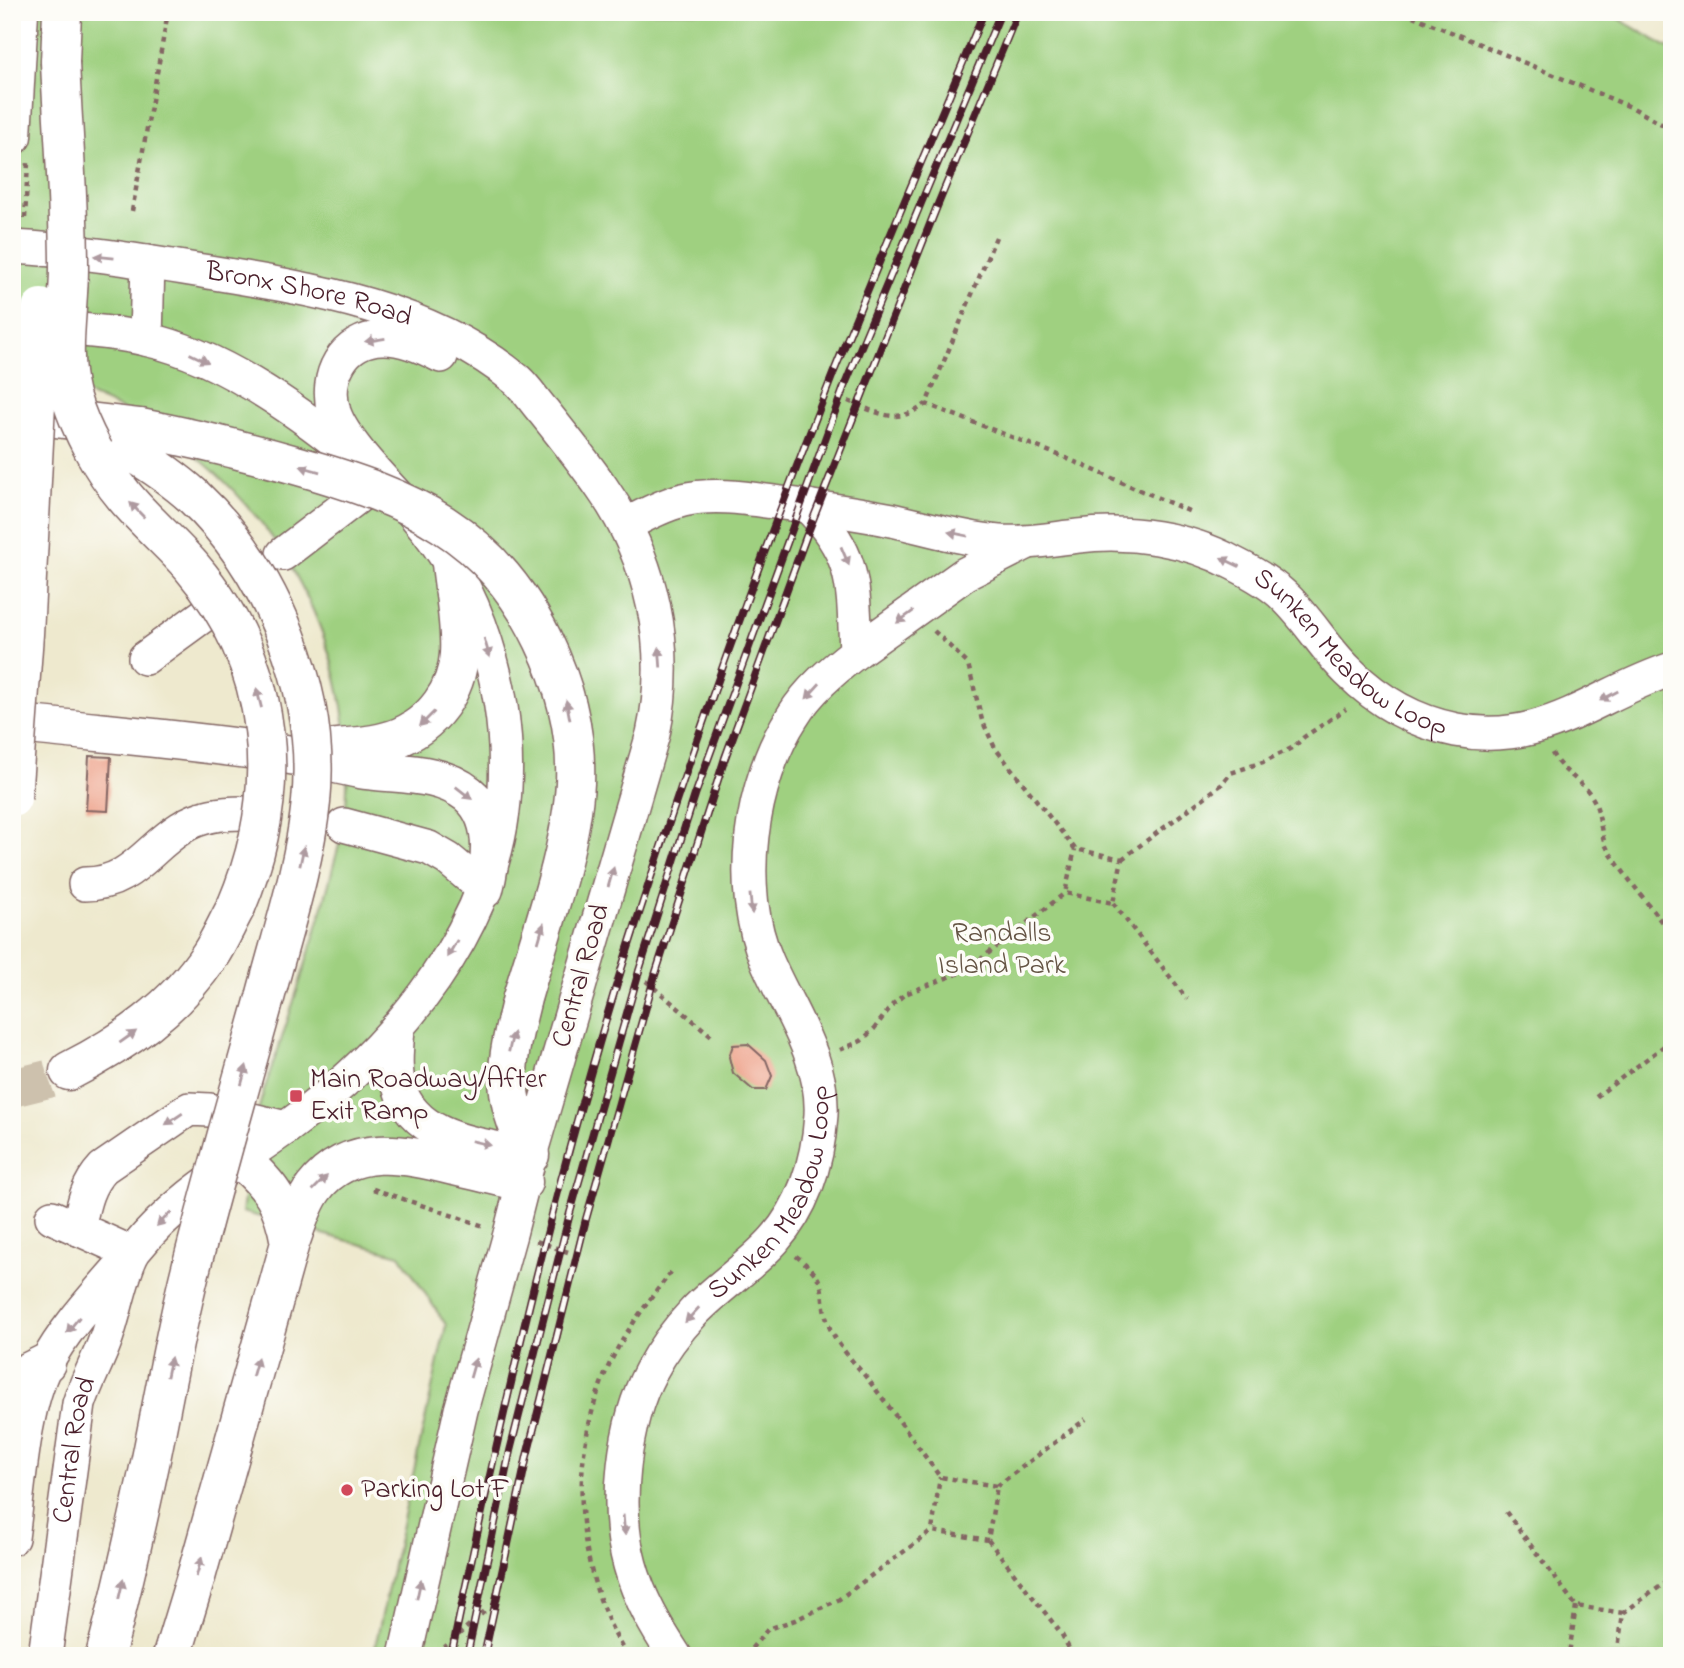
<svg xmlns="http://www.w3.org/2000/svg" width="1684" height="1668" font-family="'Indie Flower',sans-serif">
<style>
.green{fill:#9fd080;stroke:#747856;stroke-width:2}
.building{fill:#ec9980}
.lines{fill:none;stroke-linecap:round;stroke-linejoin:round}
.highway-tunnel{stroke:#cdc1ad;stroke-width:38;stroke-dasharray:38 19;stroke-linecap:butt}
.minor-casing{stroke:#836664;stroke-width:36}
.highway-casing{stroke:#836664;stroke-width:41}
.path{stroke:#836664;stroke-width:4.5;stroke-dasharray:5 5;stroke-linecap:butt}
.minor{stroke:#fff;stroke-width:33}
.highway{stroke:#fff;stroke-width:38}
.rail-casing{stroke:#4a1f2b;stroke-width:8}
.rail{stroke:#fdfcf7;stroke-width:5;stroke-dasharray:16;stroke-linecap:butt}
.highway-bridge-casing{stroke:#836664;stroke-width:41;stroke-linecap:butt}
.highway-bridge{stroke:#fff;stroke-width:38}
.oneway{fill:#ae9aa0}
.poi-dot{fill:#d1495b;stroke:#fdfcf7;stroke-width:2.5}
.labels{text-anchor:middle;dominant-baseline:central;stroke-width:7;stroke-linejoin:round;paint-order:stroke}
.street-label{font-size:28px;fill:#4a1f2b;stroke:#fdfcf7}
.park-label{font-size:28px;fill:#645444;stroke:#fdfcf7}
.poi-label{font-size:28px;fill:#4a1f2b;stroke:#fdfcf7;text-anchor:start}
</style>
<rect width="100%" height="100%" fill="#fdfcf7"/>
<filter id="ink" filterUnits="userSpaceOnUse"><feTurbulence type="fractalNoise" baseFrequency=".0143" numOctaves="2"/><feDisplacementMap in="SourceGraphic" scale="14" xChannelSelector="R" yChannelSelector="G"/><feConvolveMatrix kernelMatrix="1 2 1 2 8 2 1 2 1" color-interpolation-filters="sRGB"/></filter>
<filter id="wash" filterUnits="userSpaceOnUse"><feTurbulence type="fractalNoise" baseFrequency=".00686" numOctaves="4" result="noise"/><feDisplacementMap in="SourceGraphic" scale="28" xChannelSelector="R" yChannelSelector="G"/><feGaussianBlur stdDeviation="1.57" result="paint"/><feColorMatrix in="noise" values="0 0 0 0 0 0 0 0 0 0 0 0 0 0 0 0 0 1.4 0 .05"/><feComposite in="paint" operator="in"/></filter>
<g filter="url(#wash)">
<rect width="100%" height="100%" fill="#eee9ce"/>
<path class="green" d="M12,12H1607L1672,50V1656H373L446,1325L400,1255L242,1212C247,1179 250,1144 258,1112C263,1090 272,1068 279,1047C297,990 317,933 331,875C335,858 341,840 344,823C365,671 289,509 157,429C112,401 62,384 12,366Z"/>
<g id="blocks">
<path class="building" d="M89,756L111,757L108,811L86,810Z
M748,1044L766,1060L772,1076L766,1090H753L733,1073L729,1057L733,1045Z"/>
</g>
</g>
<g filter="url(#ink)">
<use href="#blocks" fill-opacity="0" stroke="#836664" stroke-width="2"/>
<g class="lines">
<path class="highway-tunnel" d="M12,1088L48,1079L69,1071"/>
<g class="minor-casing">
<g id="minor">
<path id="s1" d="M12,247C73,250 136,260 196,270C307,288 428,306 517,380C527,389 535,402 544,412C564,437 584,462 602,488C652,559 672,648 653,734L530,1155L510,1234L461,1410L405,1656"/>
<path d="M12,327C57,329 102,329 145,339C217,354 293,407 350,453"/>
<path d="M146,339L148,262"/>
<path id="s2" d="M626,525C644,515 663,505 683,500C712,493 745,498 774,502C814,507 853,512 892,520C927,528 963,539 999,542C1026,544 1051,539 1078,536C1129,530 1187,538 1233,563C1251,572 1271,583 1285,597C1309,620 1325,649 1348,671C1378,701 1415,722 1456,730C1544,747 1595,694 1672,669"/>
<path d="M283,554L381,479"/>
<path d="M856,652L965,574L1026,543"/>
<path d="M145,658L204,615"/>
<path d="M344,825L429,848L448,859L484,889"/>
<path d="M85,884C131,884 147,849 181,828C200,815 222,813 244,813"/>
<path d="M398,1027C397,1046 394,1067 399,1086C415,1142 483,1144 530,1155"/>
<path d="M78,1229C83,1206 86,1186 103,1168L189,1109L210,1110L286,1128"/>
<path d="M12,1538C19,1487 23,1409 46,1364C66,1325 104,1287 132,1253L52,1217"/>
<path id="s3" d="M45,1656L79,1404C86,1382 97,1363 105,1341C114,1319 123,1266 135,1250C178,1196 236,1164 290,1125C397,1047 498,925 505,788C510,690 479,588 414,514C392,489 344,443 334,412C324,376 343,339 382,338C402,337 424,347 441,356"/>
<path id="s4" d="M675,1656C656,1627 639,1598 630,1565C614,1508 623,1423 651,1371C662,1350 678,1329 694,1312C719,1286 751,1266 774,1240C805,1205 818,1160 821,1115C824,1058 788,1010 767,961C735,889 750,782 793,716C809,690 832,671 856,652C853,586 857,556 808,506"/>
</g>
</g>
<g class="highway-casing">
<path id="highway" d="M60,62L62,12
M12,136L19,12
M12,413L140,428
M12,723C100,733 189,740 277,753C305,756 333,764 360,769C396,775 438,770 468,794C496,817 492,858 484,889
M326,749C373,745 411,745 441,704C452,689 458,673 459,654C461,624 454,593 451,563
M522,998C505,1067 499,1089 530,1155
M69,1071C124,1043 175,1008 210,955C220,940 227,923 236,907
M240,1159C271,1186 283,1202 290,1243
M12,1380L46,1363
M172,1656L196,1577L290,1243C297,1225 302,1204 314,1188C350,1141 405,1154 454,1166C477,1171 500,1177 523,1182"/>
</g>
<path class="path" d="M1403,12L1633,108L1672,130
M132,211L168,12
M25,218L28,163
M996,237L926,404L1061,456L1191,512
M848,401C879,413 896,426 926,404
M934,631L968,664L982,720L995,748L1075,849L1122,859L1113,903L1065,893L1075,849
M1552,753C1561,772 1581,779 1592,797C1603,814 1598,836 1610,853C1629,881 1652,908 1672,936
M1122,859L1221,785L1231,773L1263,762L1294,747L1304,737L1346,709
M1113,903L1187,999
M646,981L714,1038
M840,1050L861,1041L874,1029L893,1004L905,994L967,970L1065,893
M1596,1097L1672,1040
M373,1189L484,1226
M536,1241L568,1252
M796,1256C833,1284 816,1291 829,1326C838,1347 856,1364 870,1382C894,1413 917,1445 940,1477L997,1486L988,1540L932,1531L940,1477
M997,1486L1086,1419
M1506,1512L1576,1606L1623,1613L1617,1656
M988,1540L1061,1633L1073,1656
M1576,1606L1569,1654L1580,1656
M1623,1613L1672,1578
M436,1655L486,1610
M627,1656C576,1572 567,1465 605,1374C621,1336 647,1303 672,1271
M745,1656L768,1629L795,1620L838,1600L932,1531"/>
<use href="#minor" class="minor"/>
<use href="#highway" class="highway"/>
<g class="rail-casing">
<path id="rail" d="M451,1656C500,1423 552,1191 623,964C686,765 756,567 833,374C882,253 934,133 984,12
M467,1656L510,1451L570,1213L639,971L695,795L844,387L1001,12
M484,1656L527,1456L586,1219L655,975L725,758L806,537L936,209L1018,12"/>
</g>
<use href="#rail" class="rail"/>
<g class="highway-bridge-casing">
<path id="highway-bridge" d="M60,62C63,130 69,200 69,268C69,310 59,353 70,395C81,431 101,468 125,497C145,521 170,542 191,566C276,665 286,790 236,907
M140,428C193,438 246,451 299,466C410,498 490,531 543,640C565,685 577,733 575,783C571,851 541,932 522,998
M12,798L24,634L41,308
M105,1656C122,1591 137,1525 151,1459C164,1395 175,1331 191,1268C214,1178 240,1088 265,998C282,933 304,868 311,802C322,693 272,570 193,496C173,478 152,464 129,450"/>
</g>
<use href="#highway-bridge" class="highway-bridge"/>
</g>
<defs><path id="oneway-solid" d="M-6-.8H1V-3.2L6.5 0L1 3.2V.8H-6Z" transform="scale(1.75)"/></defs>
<g class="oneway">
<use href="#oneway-solid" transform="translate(104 257) rotate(-174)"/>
<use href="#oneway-solid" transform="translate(375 340) rotate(171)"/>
<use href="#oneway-solid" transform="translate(199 358) rotate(26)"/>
<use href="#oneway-solid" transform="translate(310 469) rotate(-164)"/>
<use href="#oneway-solid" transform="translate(137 510) rotate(-134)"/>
<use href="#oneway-solid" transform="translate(958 534) rotate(-168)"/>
<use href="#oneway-solid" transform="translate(845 556) rotate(67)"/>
<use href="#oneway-solid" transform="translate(1230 562) rotate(-154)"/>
<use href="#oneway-solid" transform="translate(905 617) rotate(144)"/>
<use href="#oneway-solid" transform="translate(487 648) rotate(74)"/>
<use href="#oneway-solid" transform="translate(660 657) rotate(-94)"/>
<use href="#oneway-solid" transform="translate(813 691) rotate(132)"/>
<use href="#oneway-solid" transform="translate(1609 696) rotate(152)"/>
<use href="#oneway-solid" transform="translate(259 698) rotate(-104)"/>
<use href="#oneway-solid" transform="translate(568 710) rotate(-101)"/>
<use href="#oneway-solid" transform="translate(427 719) rotate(135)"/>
<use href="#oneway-solid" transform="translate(464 793) rotate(38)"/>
<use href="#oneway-solid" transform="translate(302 856) rotate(-78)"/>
<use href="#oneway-solid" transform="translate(611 877) rotate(-74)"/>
<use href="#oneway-solid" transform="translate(751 904) rotate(84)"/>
<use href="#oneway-solid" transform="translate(541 933) rotate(-74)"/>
<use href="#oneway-solid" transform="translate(452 949) rotate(120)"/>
<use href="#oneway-solid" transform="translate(128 1037) rotate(-35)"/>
<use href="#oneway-solid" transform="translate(511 1042) rotate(-77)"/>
<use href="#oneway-solid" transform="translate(244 1075) rotate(-75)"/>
<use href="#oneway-solid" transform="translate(174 1119) rotate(146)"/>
<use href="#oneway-solid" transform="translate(481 1143) rotate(13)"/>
<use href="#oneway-solid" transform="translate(320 1183) rotate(-45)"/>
<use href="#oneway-solid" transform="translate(164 1219) rotate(135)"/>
<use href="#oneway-solid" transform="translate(692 1315) rotate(133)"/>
<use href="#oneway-solid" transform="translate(73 1325) rotate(129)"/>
<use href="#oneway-solid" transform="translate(169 1367) rotate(-78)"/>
<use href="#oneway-solid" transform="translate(255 1367) rotate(-74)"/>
<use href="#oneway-solid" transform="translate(473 1368) rotate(-74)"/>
<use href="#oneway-solid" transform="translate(624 1525) rotate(85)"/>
<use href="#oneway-solid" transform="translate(199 1567) rotate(-74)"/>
<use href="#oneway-solid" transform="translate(121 1589) rotate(-77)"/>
<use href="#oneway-solid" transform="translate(419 1589) rotate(-78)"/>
</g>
</g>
<g class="poi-dot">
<rect x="289" y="1089" width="14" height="14" rx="3.5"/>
<circle cx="347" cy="1490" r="7"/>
</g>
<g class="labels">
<g class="street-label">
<text stroke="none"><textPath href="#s1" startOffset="301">Bronx Shore Road</textPath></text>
<text stroke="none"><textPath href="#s2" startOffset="772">Sunken Meadow Loop</textPath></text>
<text transform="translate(582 976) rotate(-74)">Central Road</text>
<text stroke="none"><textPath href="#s4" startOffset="523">Sunken Meadow Loop</textPath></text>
<text stroke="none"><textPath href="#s3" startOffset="208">Central Road</textPath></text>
</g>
<g class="park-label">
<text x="1002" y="934">Randalls<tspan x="1002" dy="32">Island Park</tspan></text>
</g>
<g class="poi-label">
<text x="310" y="1080">Main Roadway/After<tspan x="310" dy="32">Exit Ramp</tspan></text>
<text x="361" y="1490">Parking Lot F</text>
</g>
</g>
<rect width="1684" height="1668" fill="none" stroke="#fdfcf7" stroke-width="42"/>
</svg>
